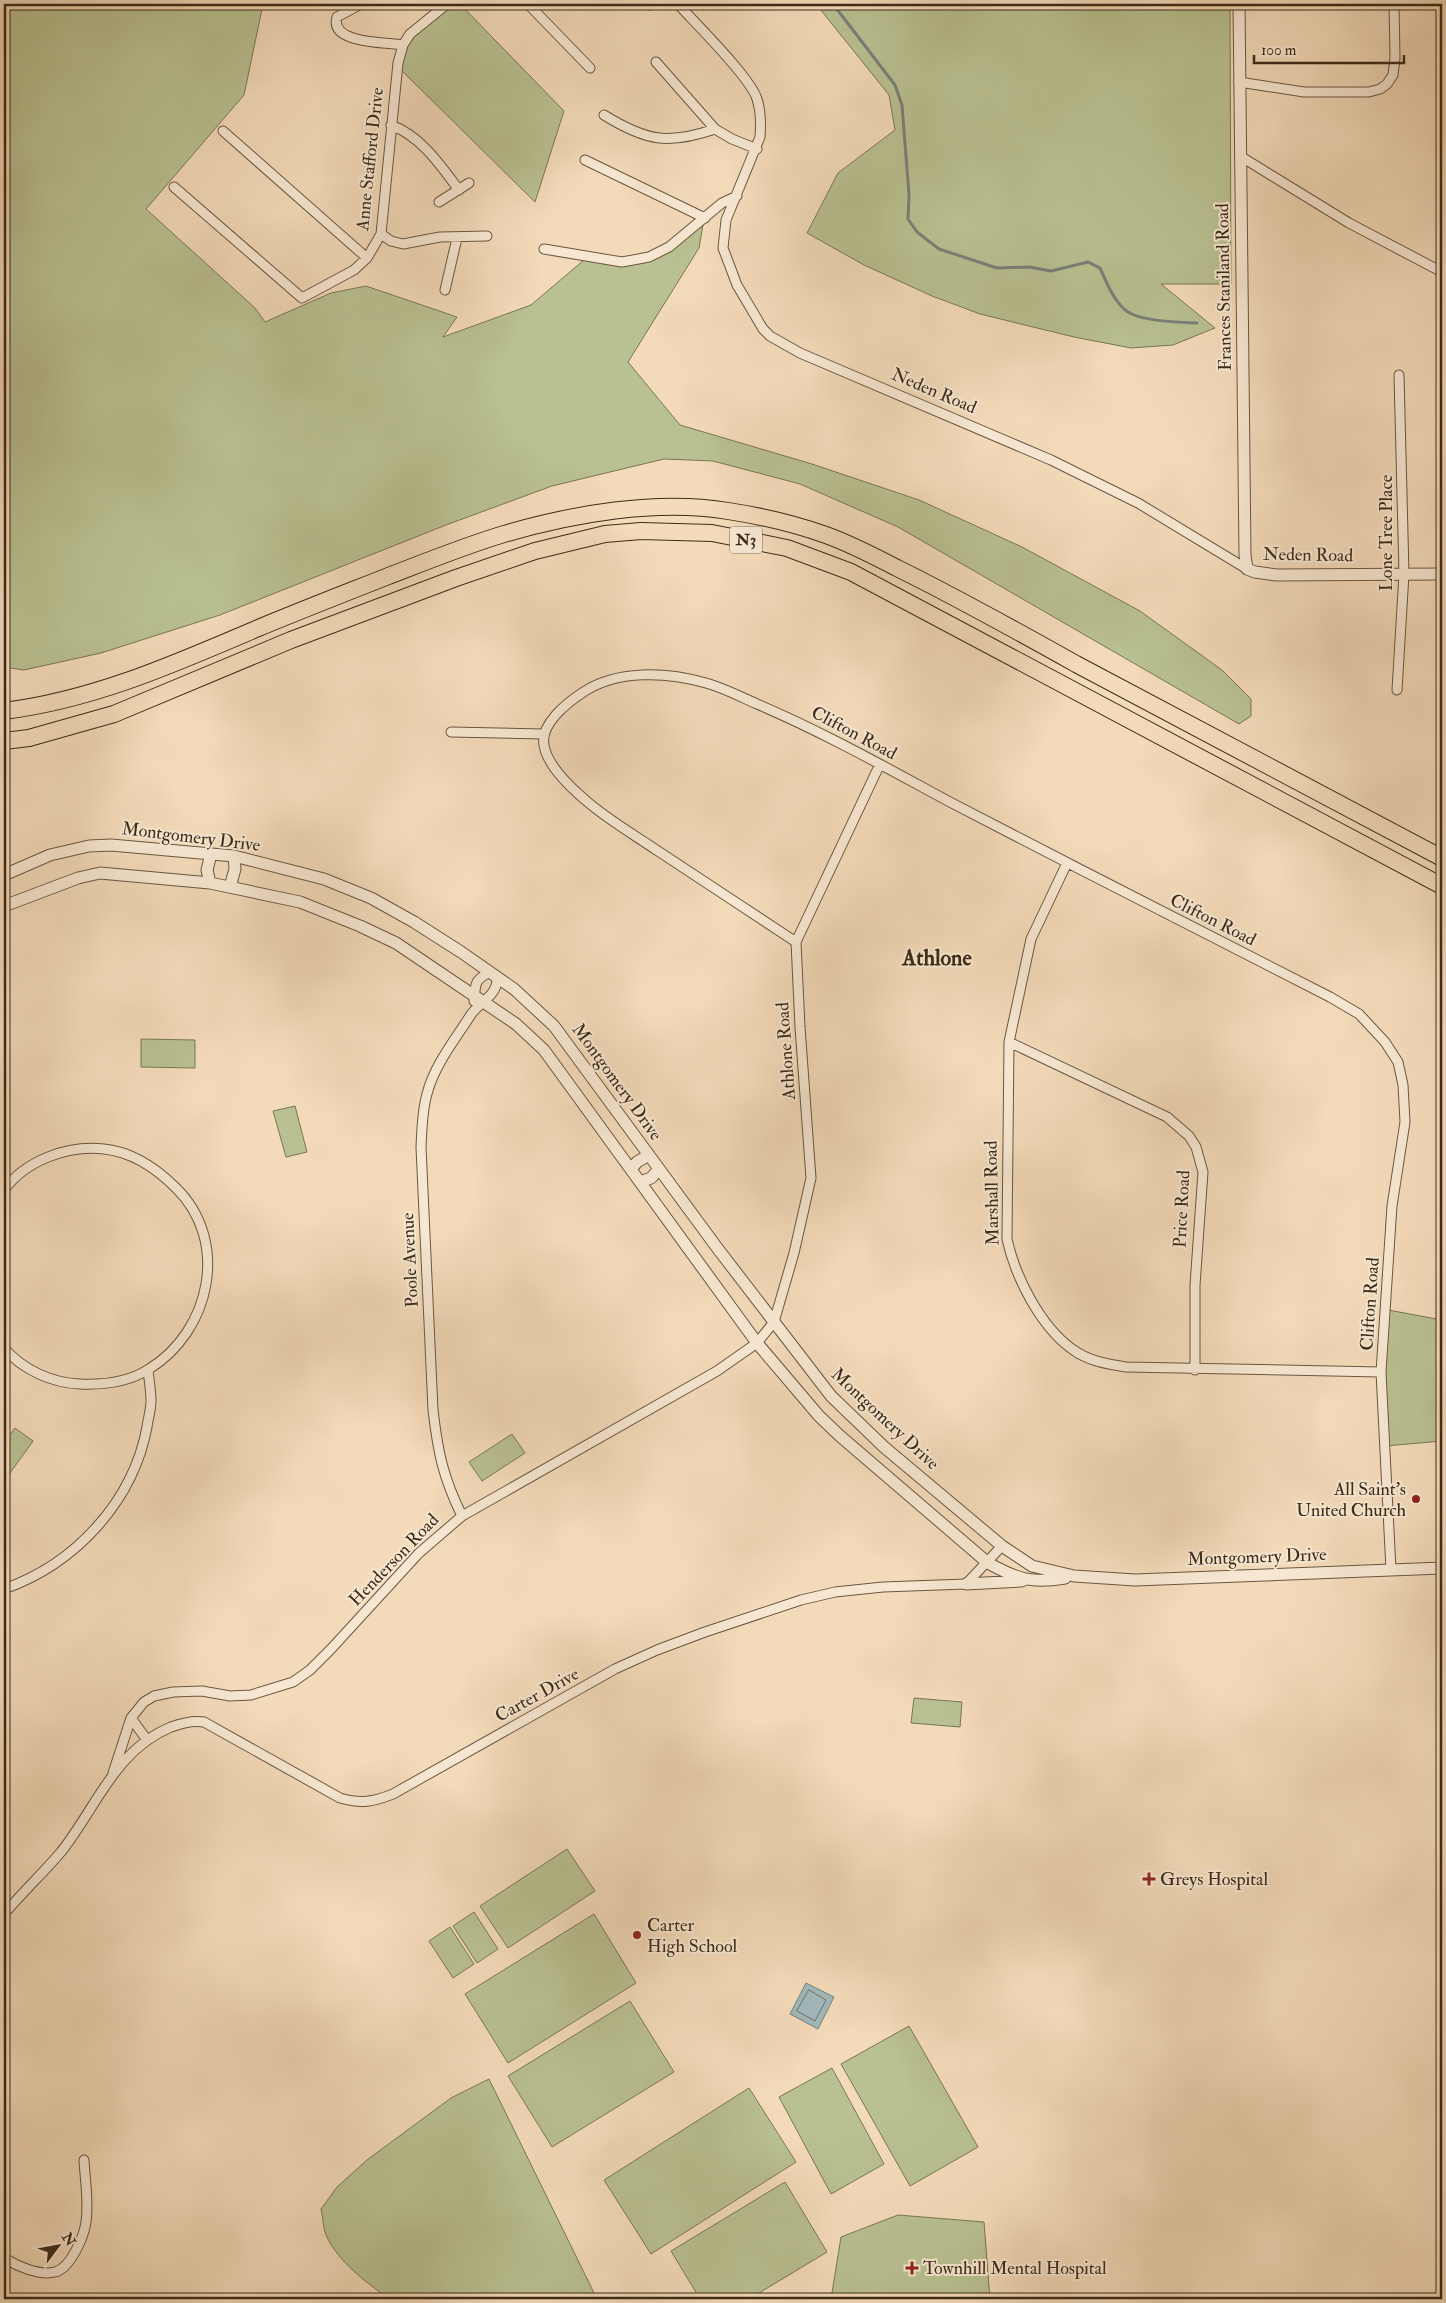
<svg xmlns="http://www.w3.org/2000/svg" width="1446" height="2303" font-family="'IM FELL Double Pica',serif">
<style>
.green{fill:#b9c091;stroke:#7a7654}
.water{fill:#a1b8bb;stroke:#79807a}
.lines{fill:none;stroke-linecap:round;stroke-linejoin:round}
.shore{stroke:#6e726a;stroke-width:1}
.stream{stroke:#79807a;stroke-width:3}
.minor-casing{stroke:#6a5740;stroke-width:11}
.tertiary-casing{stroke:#6a5740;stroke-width:13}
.motorway-casing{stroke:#3c2b18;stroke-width:18}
.minor{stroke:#f7e7d2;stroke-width:9}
.tertiary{stroke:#f7e7d2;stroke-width:11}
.motorway{stroke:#f3dab9;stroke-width:16}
.poi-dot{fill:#8f2418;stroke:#f7e7d2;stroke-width:2}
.labels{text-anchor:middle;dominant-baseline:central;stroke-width:4;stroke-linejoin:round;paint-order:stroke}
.shield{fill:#f7e7d2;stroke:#746350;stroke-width:1}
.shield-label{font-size:16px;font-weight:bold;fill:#3c2b18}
.street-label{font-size:18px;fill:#3c2b18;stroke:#f7e7d2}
.poi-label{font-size:18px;fill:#3c2b18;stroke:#f7e7d2;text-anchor:start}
.district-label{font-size:22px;font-weight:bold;fill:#3c2b18;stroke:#f7e7d2}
</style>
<rect width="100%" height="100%" fill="#f3dab9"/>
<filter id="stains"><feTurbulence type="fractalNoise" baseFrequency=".004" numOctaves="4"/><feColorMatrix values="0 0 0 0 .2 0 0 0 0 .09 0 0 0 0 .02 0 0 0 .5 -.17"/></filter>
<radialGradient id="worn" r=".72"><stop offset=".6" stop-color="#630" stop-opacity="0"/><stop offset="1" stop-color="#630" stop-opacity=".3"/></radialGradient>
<path class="green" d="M4,4H263L244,95L146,209L255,308L265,322L331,293L366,286L457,317L443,337L531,305L584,260L627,261L651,253L704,219L699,248L628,362L680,425L812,464L919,500L1022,547L1140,611L1222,670L1251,699V716L1239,724L898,527L800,484L713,461L664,459L552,486L446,525L220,615L101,653L24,670L4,667Z
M450,4H460L564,111L535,202L401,70L406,48L414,35Z
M816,4H1230L1231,284H1161L1215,328L1173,345L1131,348L1074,337L980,314L932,296L864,265L807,233L838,173L895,130L889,95Z
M141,1039L195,1040V1068L141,1067Z
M295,1106L307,1152L286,1157L273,1111Z
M1383,1309L1442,1320V1441L1385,1446Z
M15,1428L33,1441L5,1480L4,1443Z
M512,1434L525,1453L482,1481L469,1462Z
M914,1698L962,1702L960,1727L911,1723Z
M567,1849L595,1891L508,1948L480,1906Z
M474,1912L498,1949L477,1963L453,1926Z
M594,1914L636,1983L508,2063L465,1994Z
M450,1927L474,1964L453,1978L429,1941Z
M630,2001L674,2072L552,2147L508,2076Z
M909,2026L978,2147L910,2186L841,2064Z
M832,2068L884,2164L831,2194L779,2097Z
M489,2079L597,2299H389C366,2282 338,2262 326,2235C323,2228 323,2217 321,2209L337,2187L367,2160L451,2098Z
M749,2088L796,2162L651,2254L604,2180Z
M785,2182L827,2252L749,2299H700L671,2251Z
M898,2215L984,2222L990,2299H831L841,2237Z"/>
<path class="water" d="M806,1983L834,1997L818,2029L790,2014Z"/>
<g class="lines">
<path class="shore" d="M809,1990L826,2000L815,2021L797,2011Z"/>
<path class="stream" d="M833,4L895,85L902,105L909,195L908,219L917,232L939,249L997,268L1029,267L1051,271L1088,262L1100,268C1106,281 1112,297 1123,308C1136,322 1179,322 1197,323"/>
<g class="minor-casing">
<path id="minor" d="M361,4L337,17C329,44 386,42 403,45
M528,4L590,68
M649,4L650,5
M678,4C695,23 750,77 757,99C761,111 761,124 760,137L726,220L723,248L737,285L763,329L770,336L800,353L1051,460L1138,503L1247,569
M656,62L715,129L732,139L757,149
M1239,82L1304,92H1369L1380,89L1387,84L1393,75L1395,58L1394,4
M604,115C646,141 668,145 715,129
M391,125C421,136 441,166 459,190
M223,131L367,258
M1240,156L1349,223L1442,272
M585,160L705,218
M174,187L302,298L354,270L367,258L381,234L398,63L403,45L410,34L447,4
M439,202L469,183
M381,234L391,241L403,244L440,237L487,236
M544,249L622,262L649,257L669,247L722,203L737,196
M445,290L457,238
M1397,690L1404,574L1399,375
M451,732L544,734
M1067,863L1031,939L1009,1042L1007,1239C1015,1276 1040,1326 1072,1349C1088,1361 1107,1364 1126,1367L1381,1372
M796,942C750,912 704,881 658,851C633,834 605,818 583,798C568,785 547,765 544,745C540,724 567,703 582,693C617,669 667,672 706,683C724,688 741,697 757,704C823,732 885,767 948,801C1075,867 1202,932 1330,997L1359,1014L1385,1042L1398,1062L1403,1085L1405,1122L1392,1206L1381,1372L1391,1570
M474,1001C476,984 473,981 490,972
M1009,1042L1167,1117L1189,1136L1196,1147L1203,1172L1195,1285V1370
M4,1190C26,1160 68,1145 104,1149C133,1152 156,1168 176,1188C230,1241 211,1331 149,1369C129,1382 104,1385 80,1384C52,1383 23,1370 4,1348
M462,1516C443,1477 438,1453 433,1410L421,1147C422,1129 422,1111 427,1094C434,1066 454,1041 470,1016C478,1003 499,995 497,977
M4,1589C75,1564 133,1502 147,1427C148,1419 151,1409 151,1401C151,1391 149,1380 148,1370
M131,1718L147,1740
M113,1773L131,1718L144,1702L154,1696L173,1692L202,1691L230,1696L251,1695L293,1682L310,1670L331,1649L419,1553L462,1516L717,1371L757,1343L774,1322L794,1253L811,1178L800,1027L796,942L880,764
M4,1914C22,1893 43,1873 61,1852C96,1808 115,1750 171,1727C182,1723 193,1720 204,1722L340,1798C361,1804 373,1802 393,1794L615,1669L657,1650L705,1632L801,1600L835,1592L883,1587L966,1584L1002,1546
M4,2258C17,2266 39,2276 55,2272C71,2268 84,2236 86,2222C89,2202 85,2180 84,2160"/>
</g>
<g class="tertiary-casing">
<path id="tertiary" d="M1239,4L1245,555L1247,569L1255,572L1276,575L1442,574
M4,875L50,855L89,846L111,845L234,856L324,879L371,898L414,922L461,952L514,989L554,1026L718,1249L831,1396L884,1447L1002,1546L1032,1566L1074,1576L1135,1580L1442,1568
M210,883L207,870L211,854
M230,887L235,869L234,856
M4,906L78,878L100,873L210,883L300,902L360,926L396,943L516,1024L544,1050L757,1343L819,1416L840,1436L988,1563C1017,1579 1032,1584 1065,1578
M631,1169L637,1162L649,1155
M640,1182L651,1178L659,1169
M966,1584L1022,1581"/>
</g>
<g class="motorway-casing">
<path id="motorway" d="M4,711C93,700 174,664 256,629C299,611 343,594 386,577C425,562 464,546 504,534C572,514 657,499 728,511C761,516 795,524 826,535C851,544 874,556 897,568C958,598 1017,631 1076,664C1198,729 1320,794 1442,858
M4,741L29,738L114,714L291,640L456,578L535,551L605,534L641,531L712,533L787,548L851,572L1442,886"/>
</g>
<use href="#minor" class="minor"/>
<use href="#tertiary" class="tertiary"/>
<use href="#motorway" class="motorway"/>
</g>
<g class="poi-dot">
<circle cx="1416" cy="1499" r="5"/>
<path d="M1146.5 1871.5h5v5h5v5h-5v5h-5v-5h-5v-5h5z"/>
<circle cx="637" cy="1935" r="5"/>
<path d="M909.5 2260.5h5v5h5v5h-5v5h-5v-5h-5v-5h5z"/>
</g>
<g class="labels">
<rect class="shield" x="730" y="526.5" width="32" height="27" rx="4"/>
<g class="shield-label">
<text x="746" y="540">N3</text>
</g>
<g class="street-label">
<text transform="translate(370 159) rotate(-84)">Anne Stafford Drive</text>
<text transform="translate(1224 287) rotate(-91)">Frances Staniland Road</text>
<text transform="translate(934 391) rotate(23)">Neden Road</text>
<text transform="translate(1386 533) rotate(-90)">Lone Tree Place</text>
<text transform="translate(1308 555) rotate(1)">Neden Road</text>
<text transform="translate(854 733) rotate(28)">Clifton Road</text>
<text transform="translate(191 837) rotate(7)">Montgomery Drive</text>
<text transform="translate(1213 920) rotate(27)">Clifton Road</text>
<text transform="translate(786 1051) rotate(-94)">Athlone Road</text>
<text transform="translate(617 1082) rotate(54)">Montgomery Drive</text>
<text transform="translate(992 1193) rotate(-91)">Marshall Road</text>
<text transform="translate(1182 1209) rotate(-87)">Price Road</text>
<text transform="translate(410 1260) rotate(-93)">Poole Avenue</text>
<text transform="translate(1370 1304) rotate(-86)">Clifton Road</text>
<text transform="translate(885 1419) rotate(43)">Montgomery Drive</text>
<text transform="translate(1257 1557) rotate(-2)">Montgomery Drive</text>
<text transform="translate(394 1560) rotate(-46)">Henderson Road</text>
<text transform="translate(537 1695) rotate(-29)">Carter Drive</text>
</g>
<g class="poi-label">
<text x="1406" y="1489" text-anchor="end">All Saint's<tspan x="1406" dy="21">United Church</tspan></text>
<text x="1160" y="1879">Greys Hospital</text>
<text x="647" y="1925">Carter<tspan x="647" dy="21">High School</tspan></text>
<text x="923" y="2268">Townhill Mental Hospital</text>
</g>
<g class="district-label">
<text x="937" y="958">Athlone</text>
</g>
</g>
<rect width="1446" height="2303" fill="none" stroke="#f3dab9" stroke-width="20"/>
<rect x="5" y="5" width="1436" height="2293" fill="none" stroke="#3c2b18" stroke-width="2.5"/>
<rect x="10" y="10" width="1426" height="2283" fill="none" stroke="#3c2b18"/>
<g transform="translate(58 2246) rotate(58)" stroke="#f7e7d2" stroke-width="4" paint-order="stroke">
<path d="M0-4L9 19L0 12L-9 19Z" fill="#3c2b18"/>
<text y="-8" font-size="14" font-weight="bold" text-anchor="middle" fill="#3c2b18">N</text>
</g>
<path d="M1254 55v8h150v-8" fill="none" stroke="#3c2b18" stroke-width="2.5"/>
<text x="1261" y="55" font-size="15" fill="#3c2b18" stroke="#f7e7d2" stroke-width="4" paint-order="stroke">100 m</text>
<rect width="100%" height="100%" filter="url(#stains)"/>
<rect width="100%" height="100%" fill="url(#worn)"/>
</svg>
